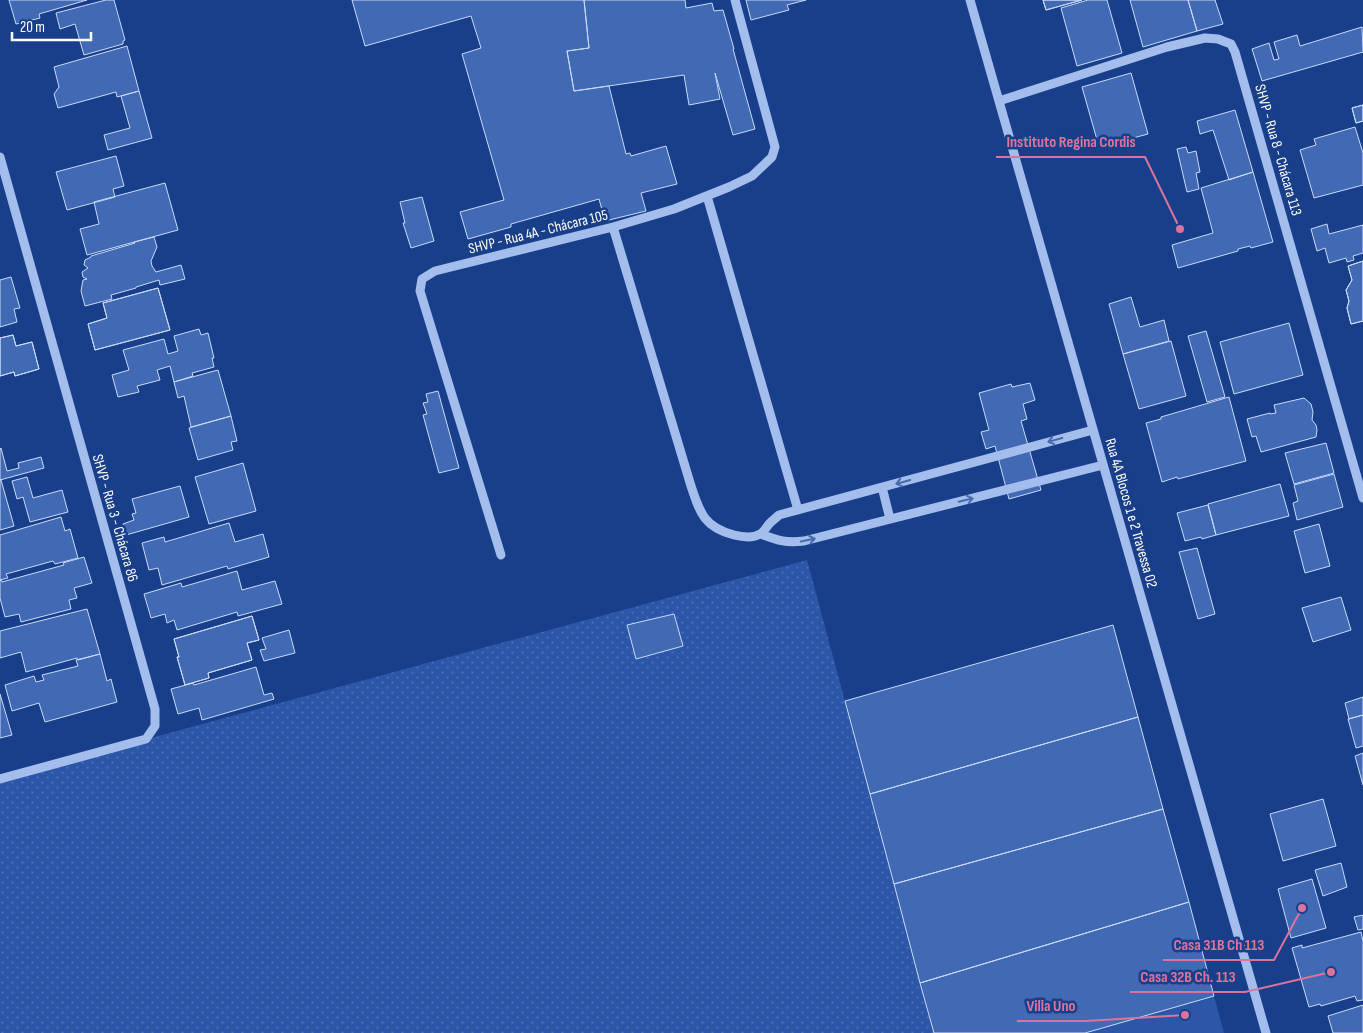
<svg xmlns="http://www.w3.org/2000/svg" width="1363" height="1033" font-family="'Sofia Sans Condensed',sans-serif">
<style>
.grass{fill:url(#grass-dots)}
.green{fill:#2c57a8}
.building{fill:#4269b3;stroke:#c8dafa}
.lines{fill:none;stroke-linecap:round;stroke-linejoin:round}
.minor{stroke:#a3bded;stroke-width:9}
.oneway{stroke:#496bad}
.labels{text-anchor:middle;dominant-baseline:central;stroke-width:5;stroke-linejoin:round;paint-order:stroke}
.street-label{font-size:15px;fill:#fff;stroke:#193f8a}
.leader{fill:none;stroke:#da749d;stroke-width:2}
.callout-dot{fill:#da749d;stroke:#193f8a;stroke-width:2}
.callout-label{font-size:16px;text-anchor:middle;font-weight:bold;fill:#da749d;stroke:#193f8a;stroke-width:5;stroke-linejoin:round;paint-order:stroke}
</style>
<defs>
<pattern id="grass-dots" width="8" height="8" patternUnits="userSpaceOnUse" patternTransform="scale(1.25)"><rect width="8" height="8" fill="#2c57a8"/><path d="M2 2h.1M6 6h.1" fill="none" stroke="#4c70b5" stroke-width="1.8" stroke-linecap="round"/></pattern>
</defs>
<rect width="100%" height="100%" fill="#193f8a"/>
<path class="grass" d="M807,560L934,1033H0V779Z"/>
<path class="green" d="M1214,996L1224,1033H1085Z"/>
<path class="building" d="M9,0H87L39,14L40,18L16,24Z
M106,0H114L125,40L123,41V44L84,55L75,24L60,29L56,13Z
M352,0H584L589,48L567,51L574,91L609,86L626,154L630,153L631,156L666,146L677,184L641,193L646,211L605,221L599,199L511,224V227L468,239L460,212L504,200L462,54L481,48L471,16L365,46Z
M584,0H685L686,8L712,3L714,11L723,10L734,49H733L755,129L733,135L715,73L720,99L689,105L684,75L574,91L567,51L589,48Z
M746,0H806L787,5L789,10L751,20Z
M1043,0H1082L1046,10Z
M1043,0H1082L1046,10Z
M1088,0H1107L1122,53L1077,66L1061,8Z
M1130,0H1188L1197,31L1143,47Z
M1188,0H1215L1223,24L1197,31Z
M1362,27L1363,52L1262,81L1252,49L1269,43L1274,60L1279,59L1274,42L1297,35L1300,46Z
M127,46L139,91L117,97L116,92L58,108L54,94L59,87L54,67Z
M1131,73L1148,134L1099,147L1082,87Z
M139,91L152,138L108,150L104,135L130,128L121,96Z
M1363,105V121L1356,123L1352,108Z
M1363,105V121L1356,123L1352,108Z
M1235,110L1253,172L1229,180L1213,130L1200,134L1197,121Z
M1355,127L1363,153V185L1314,198L1300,150L1316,145L1314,139Z
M1186,147L1188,153L1196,151L1200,172L1196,173L1199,189L1187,192L1177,149Z
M116,156L124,186L113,189L115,197L67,210L56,172Z
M1253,172L1273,242L1251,248L1250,246L1238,249V251L1178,268L1172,245L1213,233L1201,188Z
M165,183L178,230L87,255L80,229L99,224L94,202Z
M422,197L434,241L411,248L403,223H405L400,202Z
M1327,224L1329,234L1363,225V253L1353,256L1354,260L1347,262L1346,258L1329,263L1325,248L1317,251L1311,229Z
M154,237L157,247L151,261L152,266L156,272L181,265L185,279L160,285L159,280L136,287V288L111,295L112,299L85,306L81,291L83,280L87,279L83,277L82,272L88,268L84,265L85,260L91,257V256L135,243L134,242Z
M1363,261V321L1351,324L1347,308L1349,301L1346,290L1352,280L1348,266Z
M1363,261V321L1351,324L1347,308L1349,301L1346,290L1352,280L1348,266Z
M11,277L20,308L14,309L17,322L0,327V280Z
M158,288L170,330L95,350L88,324L107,318L103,303Z
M158,288L170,330L95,350L88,324L107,318L103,303Z
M1131,297L1140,327L1164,320L1169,341L1123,354L1109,304Z
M1289,323L1303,375L1234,394L1220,342Z
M199,329L201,335L208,333L214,358H212L214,367L192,373L193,376L174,382L170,366L157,370L160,380L137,386L139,392L118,397L112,375L129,370L123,350L164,339L168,354L178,351L174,336Z
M1206,331L1225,397L1207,402L1188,336Z
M13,335L16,346L32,342L39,369L15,376L14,372L0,376V338Z
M13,335L16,346L32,342L39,369L15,376L14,372L0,376V338Z
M1171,341L1186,396L1139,409L1123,354Z
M218,370L231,416L191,427L184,396L178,398L174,382Z
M1030,383L1035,400L1023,404L1027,419L1021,421L1041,490L1009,499L995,446L986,449L981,432L989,430L979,393L1011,384L1012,387Z
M438,391L459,468L439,473L423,415L427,414L423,403L428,402L426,394Z
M1229,397L1246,461L1178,479L1177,477L1162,482L1146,423L1161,419V417Z
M1304,398L1311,404L1313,412L1312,420L1316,425L1317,430L1316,437L1261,452L1256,436L1252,437L1247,419L1270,413V414L1276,413L1274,405Z
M231,416L237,441L231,442L233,450L198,460L189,428Z
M1326,443L1334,473L1294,484L1285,453Z
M1,448L7,471L19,468L18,463L41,457L44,468L0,480V449Z
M243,463L256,511L209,524L195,477Z
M1334,474L1343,507L1297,520L1293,503L1298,501L1294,485Z
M27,477L33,498L62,490L68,512L30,522L23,497L17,499L12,481Z
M0,480H1L14,526L0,530Z
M1280,484L1289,516L1216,535L1208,504Z
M180,486L189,517L126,535L123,524L134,520L132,514L136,513L132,499Z
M1208,505L1216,535L1202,539L1201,537L1185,541L1177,513Z
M61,517L65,531L70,529L78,558L55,564L53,561L6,574L8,578L0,580V535Z
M229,523L235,542L263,534L269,557L228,569L227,566L162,585L158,568L149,570L142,543L164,537L165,542Z
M1319,524L1330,566L1305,573L1294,531Z
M1197,548L1215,614L1198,619L1179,552Z
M84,557L92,583L74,588L77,598L69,600L71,609L21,622L19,614L5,617L0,598V580H1L2,582L64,565L63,563Z
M237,571L242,590L275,581L282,604L238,616L237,612L177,630L174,620L167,623L165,614L151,618L144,594L181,583L182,587Z
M1341,597L1351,630L1313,642L1302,608Z
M87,609L100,654L78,660L77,658L26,672L21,652L0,658V631Z
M674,614L683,646L636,659L627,625Z
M252,616L259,640L247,643L252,660L208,673L209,678L185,685L177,657H179L174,639Z
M252,616L259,640L247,643L252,660L208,673L209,678L185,685L177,657H179L174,639Z
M1113,625L1138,717L870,794L845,701Z
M289,630L295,653L264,661L260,650L266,649L262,638Z
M100,654L107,681L111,679L117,702L45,722L39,703L12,711L5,685L34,676L36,682L44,680L42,675L78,666L76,660Z
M256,667L264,695L272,693L274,699L202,720L199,708L178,714L171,689L193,683L194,685Z
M0,694L12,735L0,738Z
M1363,697V715L1349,719L1345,703Z
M1363,715V746L1356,748L1348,719Z
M1138,717L1163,809L894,884L870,794Z
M1363,753V785L1355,756Z
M1323,799L1336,846L1283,861L1270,814Z
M1163,809L1189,902L920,983L894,884Z
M1341,863L1347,887L1323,896L1315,870Z
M1312,879L1326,928L1291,938L1278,889Z
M1189,902L1214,996L1085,1033H934L920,983Z
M1363,915V929L1358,930L1354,917Z
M1361,932L1363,941V1000L1357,1001L1355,996L1321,1006L1320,1004L1309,1007L1292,948L1302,945V948Z
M1363,1005V1033H1333L1328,1016Z"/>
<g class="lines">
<path class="minor" d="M970,0L1266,1033
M999,101L1167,47L1205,38L1218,39L1231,44L1235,52L1363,498
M0,157L155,709V726L146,739L0,779
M707,196L798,510
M613,227L691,486C700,513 704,527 734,535C742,537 752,539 760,534C764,532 767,526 770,523C773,520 776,518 779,515L1093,430
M882,487L890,519
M761,534C778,541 787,543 804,541L1103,465
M501,555L420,291L422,279L435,271L613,227L674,209L729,187L752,176L772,157L775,147L735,0"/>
</g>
<defs><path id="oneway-shaft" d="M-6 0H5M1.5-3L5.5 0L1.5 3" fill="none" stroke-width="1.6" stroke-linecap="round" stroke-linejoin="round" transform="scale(1.25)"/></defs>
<g class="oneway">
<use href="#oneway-shaft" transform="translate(1055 440) rotate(165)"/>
<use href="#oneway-shaft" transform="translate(903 482) rotate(164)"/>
<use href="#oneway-shaft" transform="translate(966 500) rotate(-14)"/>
<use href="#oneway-shaft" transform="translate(808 540) rotate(-12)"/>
</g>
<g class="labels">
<g class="street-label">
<text transform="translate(1278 150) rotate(74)">SHVP - Rua 8 - Chácara 113</text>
<text transform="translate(538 232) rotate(-14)">SHVP - Rua 4A - Chácara 105</text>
<text transform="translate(1131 513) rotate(74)">Rua 4A Blocos 1 e 2 Travessa 02</text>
<text transform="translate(115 518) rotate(74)">SHVP - Rua 3 - Chácara 86</text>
</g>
</g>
<path class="leader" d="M1180 229L1145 157H996M1302 908L1274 960H1163M1331 972L1245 992H1130M1185 1015L1086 1021H1017"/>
<g class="callout-dot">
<circle cx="1180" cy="229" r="5"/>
<circle cx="1302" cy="908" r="5"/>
<circle cx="1331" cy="972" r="5"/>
<circle cx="1185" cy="1015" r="5"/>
</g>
<g class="callout-label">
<text x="1071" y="147">Instituto Regina Cordis</text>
<text x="1219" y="950">Casa 31B Ch 113</text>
<text x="1188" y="982">Casa 32B Ch. 113</text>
<text x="1051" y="1011">Villa Uno</text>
</g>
<path d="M12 32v8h79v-8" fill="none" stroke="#ffffff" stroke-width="2.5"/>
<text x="20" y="32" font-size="15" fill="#ffffff" stroke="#193f8a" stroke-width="4" paint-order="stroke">20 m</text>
</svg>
